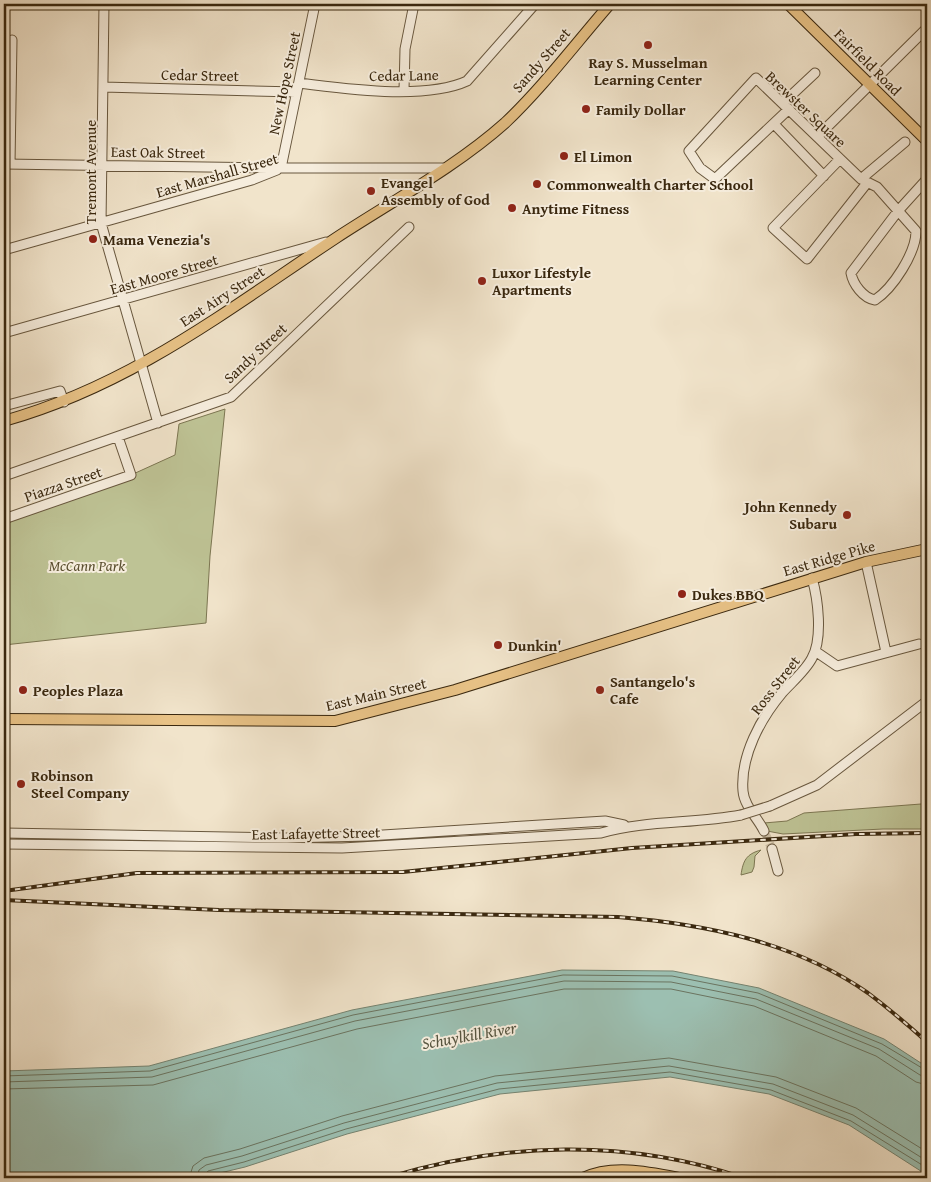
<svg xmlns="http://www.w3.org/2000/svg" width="931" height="1182" font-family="'Gentium Book Plus',serif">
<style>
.green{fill:#bec395;stroke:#7c7652}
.water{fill:#9cbfb1;stroke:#758370}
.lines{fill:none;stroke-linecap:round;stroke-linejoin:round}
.shore{stroke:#6b7460;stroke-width:1}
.minor-tunnel{stroke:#ccbea5;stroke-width:9;stroke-dasharray:9 4.5;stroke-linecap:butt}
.minor-casing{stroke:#68573e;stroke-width:11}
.major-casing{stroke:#3a280f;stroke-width:12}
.minor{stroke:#f6eddd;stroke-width:9}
.major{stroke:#e8c286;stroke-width:10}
.rail-casing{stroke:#3a280f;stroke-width:4}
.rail{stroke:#f6eddd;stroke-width:2;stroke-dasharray:5.5;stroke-linecap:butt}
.minor-bridge-casing{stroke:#68573e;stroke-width:11;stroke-linecap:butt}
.minor-bridge{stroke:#f6eddd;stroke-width:9}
.poi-dot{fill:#8f2418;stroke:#f6eddd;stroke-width:2}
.labels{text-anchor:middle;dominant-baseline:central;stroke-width:4;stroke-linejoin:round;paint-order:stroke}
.street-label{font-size:15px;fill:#3a280f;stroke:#f6eddd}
.poi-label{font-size:15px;font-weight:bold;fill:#3a280f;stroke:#f6eddd;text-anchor:start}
.park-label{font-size:15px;font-style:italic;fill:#5b4f30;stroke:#f6eddd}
.water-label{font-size:16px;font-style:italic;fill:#575540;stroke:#f6eddd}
</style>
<rect width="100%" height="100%" fill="#f1e4cb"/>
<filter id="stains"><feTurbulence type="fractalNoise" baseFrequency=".004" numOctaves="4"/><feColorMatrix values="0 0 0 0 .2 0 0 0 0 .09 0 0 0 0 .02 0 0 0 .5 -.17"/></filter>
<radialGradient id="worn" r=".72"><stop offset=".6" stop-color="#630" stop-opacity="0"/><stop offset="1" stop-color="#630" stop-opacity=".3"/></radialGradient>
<path class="green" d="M225,409L210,556L206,623L4,645V519L131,475L175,455L179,424Z
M921,804L927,805V829H883L783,834L767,831L764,823L787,821L804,813Z
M761,850L755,856L754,867L752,872L741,875C743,861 746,854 761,850Z"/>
<path class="water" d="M562,970L673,971L759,988L884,1039L927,1067V1175L849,1125L769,1094L670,1077L500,1094L347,1134L245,1167L199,1178H4V1071L149,1066L352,1010Z"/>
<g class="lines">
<path class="shore" d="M4,1076L150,1071L353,1015L563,975L672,976L758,993L882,1044L927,1071
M4,1082L152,1077L355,1021L564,981L671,982L756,999L879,1049L920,1075L927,1077
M4,1089L153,1085L357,1029L564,989H671L754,1006L876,1056L916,1082L927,1085
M189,1178L193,1166L204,1158L240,1149L342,1116L495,1076L669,1058L776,1077L856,1108L927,1152
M197,1178L199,1170L206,1165L242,1156L344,1123L497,1083L669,1066L773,1084L853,1115L927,1161
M203,1178L208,1171L244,1162L346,1129L499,1089L670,1072L771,1090L851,1121L927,1168"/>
<path class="minor-tunnel" d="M764,831L772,849"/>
<g class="minor-casing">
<path id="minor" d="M104,4L101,223L158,423
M299,83C344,89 426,100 467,81L535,4
M103,87L296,92
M404,90L405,49L414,4
M783,103L815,73
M789,109L715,179L700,168L689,151L756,78L861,179L877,187L916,231C916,253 893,288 875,300C863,298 853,284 851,273L898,211L927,179
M774,124L824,176
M818,136L927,28
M840,159L773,228L807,259L867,183
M4,164L281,168H443
M10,164L12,40
M281,168L315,4
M861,179L905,142
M4,250L252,180L277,170
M4,333L326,242
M4,406L60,391L64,402
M4,476L231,397L409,227
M4,519L131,475L118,437
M866,562L886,652
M815,651L837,666L919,644
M770,806L817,785L927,701
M764,831C758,818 744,806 743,791C740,756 761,718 782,693C792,682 806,670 812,658C823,638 818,599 812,578
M4,833L287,838L367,836L605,821L624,825
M4,844L342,848L601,833C646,820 694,824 741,815
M772,849L778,871"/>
</g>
<g class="major-casing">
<path id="major" d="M788,4L927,141
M4,421C132,385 227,310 336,238C391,202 457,166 505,123C543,87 576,43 610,4
M4,719L335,721L455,690L866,562L927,549
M583,1178C612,1164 649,1172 680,1178"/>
</g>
<use href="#minor" class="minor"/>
<use href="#major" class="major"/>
<g class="rail-casing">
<path id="rail" d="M4,891L137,873L403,872L632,848L856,834L927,833
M4,900L219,910L618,917C705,924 795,942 868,993C888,1008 908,1025 927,1042
M386,1178C503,1142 627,1138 744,1178"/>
</g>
<use href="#rail" class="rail"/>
<g class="minor-bridge-casing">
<path id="minor-bridge" d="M741,815L770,806"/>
</g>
<use href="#minor-bridge" class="minor-bridge"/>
</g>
<g class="poi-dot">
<circle cx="648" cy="45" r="5"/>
<circle cx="586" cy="109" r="5"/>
<circle cx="564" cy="156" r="5"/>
<circle cx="537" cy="184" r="5"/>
<circle cx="371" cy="191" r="5"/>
<circle cx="512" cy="208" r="5"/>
<circle cx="93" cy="239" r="5"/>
<circle cx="482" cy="281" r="5"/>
<circle cx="847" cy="515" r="5"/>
<circle cx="682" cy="594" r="5"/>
<circle cx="498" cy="645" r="5"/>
<circle cx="23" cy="690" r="5"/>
<circle cx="600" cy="690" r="5"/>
<circle cx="21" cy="784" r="5"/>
</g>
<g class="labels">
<g class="street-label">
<text transform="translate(541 60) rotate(-49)">Sandy Street</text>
<text transform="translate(868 62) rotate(45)">Fairfield Road</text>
<text transform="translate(200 75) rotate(1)">Cedar Street</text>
<text transform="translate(404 75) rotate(-1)">Cedar Lane</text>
<text transform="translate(284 83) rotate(-78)">New Hope Street</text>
<text transform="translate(806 109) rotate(43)">Brewster Square</text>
<text transform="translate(158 152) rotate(1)">East Oak Street</text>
<text transform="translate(90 172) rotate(-90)">Tremont Avenue</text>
<text transform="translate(217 175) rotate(-16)">East Marshall Street</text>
<text transform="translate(164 274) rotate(-16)">East Moore Street</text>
<text transform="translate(222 296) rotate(-33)">East Airy Street</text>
<text transform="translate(255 353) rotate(-43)">Sandy Street</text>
<text transform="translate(63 484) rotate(-19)">Piazza Street</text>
<text transform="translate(829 558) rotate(-16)">East Ridge Pike</text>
<text transform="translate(775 685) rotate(-52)">Ross Street</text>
<text transform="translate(376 694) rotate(-13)">East Main Street</text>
<text transform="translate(316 833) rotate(-1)">East Lafayette Street</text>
</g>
<g class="poi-label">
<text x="648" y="62" text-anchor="middle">Ray S. Musselman<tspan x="648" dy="17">Learning Center</tspan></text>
<text x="596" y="109">Family Dollar</text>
<text x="574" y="156">El Limon</text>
<text x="381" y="182">Evangel<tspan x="381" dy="17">Assembly of God</tspan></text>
<text x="547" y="184">Commonwealth Charter School</text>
<text x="522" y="208">Anytime Fitness</text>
<text x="103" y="239">Mama Venezia's</text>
<text x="492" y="272">Luxor Lifestyle<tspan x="492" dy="17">Apartments</tspan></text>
<text x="837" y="506" text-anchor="end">John Kennedy<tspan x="837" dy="17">Subaru</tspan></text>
<text x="692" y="594">Dukes BBQ</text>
<text x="508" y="645">Dunkin'</text>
<text x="610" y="681">Santangelo's<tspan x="610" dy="17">Cafe</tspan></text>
<text x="33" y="690">Peoples Plaza</text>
<text x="31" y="775">Robinson<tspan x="31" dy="17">Steel Company</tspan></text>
</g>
<g class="park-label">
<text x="87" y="565">McCann Park</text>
</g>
<g class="water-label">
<text transform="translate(469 1035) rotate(-10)">Schuylkill River</text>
</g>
</g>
<rect width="931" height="1182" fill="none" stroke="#f1e4cb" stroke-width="20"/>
<rect x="5" y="5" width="921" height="1172" fill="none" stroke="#3a280f" stroke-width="2.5"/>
<rect x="10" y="10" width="911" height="1162" fill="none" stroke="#3a280f"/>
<rect width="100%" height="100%" filter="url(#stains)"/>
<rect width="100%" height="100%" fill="url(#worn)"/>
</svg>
